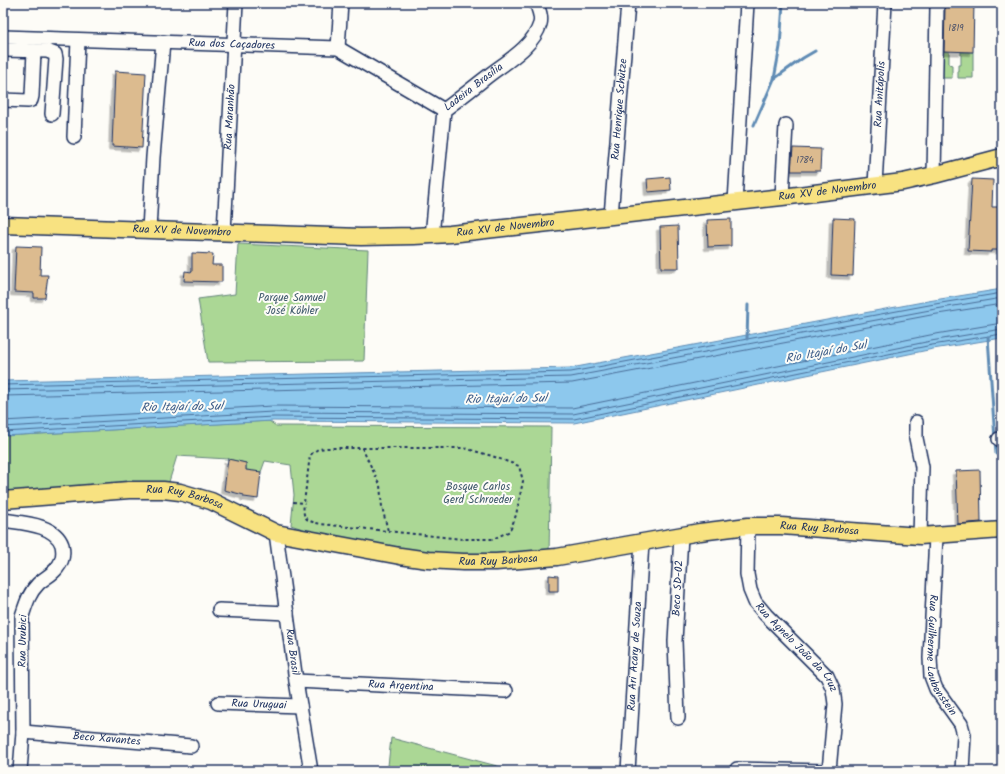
<svg xmlns="http://www.w3.org/2000/svg" width="1005" height="774" font-family="Kalam,sans-serif">
<style>
.green{fill:#abd795;stroke:#63837a}
.water{fill:#8dc8ed;stroke:#5f8bb4}
.lines{fill:none;stroke-linecap:round;stroke-linejoin:round}
.shore{stroke:#496c97;stroke-width:1}
.stream{stroke:#5f8bb4;stroke-width:3}
.building{fill:#dcbb8f;stroke:#1b2f5e;filter:url(#shadow)}
.minor-casing{stroke:#1b2f5e;stroke-width:16}
.major-casing{stroke:#1b2f5e;stroke-width:19}
.path{stroke:#1b2f5e;stroke-width:2;stroke-dasharray:3 3;stroke-linecap:butt}
.minor{stroke:#fdfcf7;stroke-width:13}
.major{stroke:#f8e281;stroke-width:16}
.labels{text-anchor:middle;dominant-baseline:central;stroke-width:4;stroke-linejoin:round;paint-order:stroke}
.number-label{font-size:9px;fill:#4b526a}
.street-label{font-size:11px;fill:#1b2f5e;stroke:#fdfcf7}
.park-label{font-size:11px;fill:#3f596c;stroke:#fdfcf7}
.water-label{font-size:12px;font-style:italic;fill:#3d5d89;stroke:#fdfcf7}
</style>
<defs>
<filter id="shadow"><feDropShadow dx="-3.5" dy="3.5" stdDeviation="0" flood-color="#0004"/></filter>
</defs>
<rect width="100%" height="100%" fill="#fdfcf7"/>
<filter id="ink" filterUnits="userSpaceOnUse"><feTurbulence type="fractalNoise" baseFrequency=".025" numOctaves="2"/><feDisplacementMap in="SourceGraphic" scale="8" xChannelSelector="R" yChannelSelector="G"/><feConvolveMatrix kernelMatrix="1 2 1 2 8 2 1 2 1" color-interpolation-filters="sRGB"/></filter>
<g filter="url(#ink)">
<path class="green" d="M938,51H949V64L952,65V78H938Z
M961,52H973V78H958V65H961Z
M238,244L368,250L364,361L208,362L198,299L235,294Z
M269,421L276,426L551,427L549,557L496,560L343,543L291,525L294,495L291,465L265,461L261,472L246,470V463L228,459L177,456L168,485L3,492V436Z
M391,738L516,771H400L388,766Z"/>
<path class="water" d="M1002,289V338L933,349L574,423L273,421L3,436V381L571,368L928,301Z"/>
<g class="lines">
<path class="shore" d="M3,385L571,372L929,305L1002,293
M3,390L571,377L930,310L1002,298
M3,396L572,383L931,315L1002,304
M3,421L273,406L572,408L930,335L1002,323
M3,427L273,412L573,414L931,341L1002,329
M3,432L273,417L574,419L932,345L1002,334"/>
<path class="stream" d="M774,79L780,47L783,3
M754,125L774,79L803,58L815,51
M988,337L996,454
M747,339L748,305"/>
</g>
<path class="building" d="M944,3H974L973,52L944,51L945,7Z
M115,71L146,73L142,148L112,146Z
M793,148L821,149L820,171H791Z
M670,177L671,190L648,192L647,179Z
M972,179L993,180L992,207H1002V250H991V252L968,251Z
M833,218L855,219L853,276L831,275Z
M731,219V246L708,247L707,220Z
M678,226L679,268H661L660,227Z
M16,246L41,247L40,275H48L45,298H34V293L14,292Z
M192,253L213,254L212,265H222V282L184,281L185,271L192,272Z
M228,459L246,463V470L261,472L258,499L244,497V495L224,490Z
M980,470L981,522L958,524L956,471Z
M549,575L558,576V591H549Z"/>
<g class="lines">
<g class="minor-casing">
<g id="minor">
<path id="s1" d="M3,37L338,48L444,110"/>
<path d="M338,48L341,3"/>
<path d="M3,50L47,51L55,54L56,59L52,114"/>
<path d="M3,100L28,101L31,100L32,96L34,51"/>
<path d="M74,137L78,40"/>
<path d="M934,175L937,7"/>
<path id="s2" d="M875,185L885,3"/>
<path d="M782,197L786,125"/>
<path d="M735,202L747,3"/>
<path id="s3" d="M611,216L628,3"/>
<path d="M149,230L153,157L163,42"/>
<path id="s4" d="M224,232L236,3"/>
<path id="s5" d="M432,236L444,110C459,99 474,87 488,76C506,62 533,47 540,24C542,17 539,10 536,3"/>
<path d="M916,422V438L922,467L920,536"/>
<path d="M999,439L1002,440"/>
<path d="M3,520C22,523 55,524 62,545C64,554 63,561 57,568C52,575 44,578 38,584C29,593 26,604 22,616L23,732L20,771"/>
<path id="s6" d="M748,526L747,574L750,590L755,602L766,615L827,676L833,689L835,704L829,771"/>
<path id="s7" d="M276,533L296,681L311,771"/>
<path id="s8" d="M936,536L930,658L931,676L936,689L961,724L964,735L962,771"/>
<path d="M219,610L287,613"/>
<path id="s9" d="M296,681L506,691"/>
<path id="s10" d="M218,703L300,706"/>
<path id="s11" d="M678,718L675,641L681,536"/>
<path id="s12" d="M23,732L191,746"/>
<path d="M737,769L826,771"/>
<path id="s13" d="M628,771L642,542"/>
</g>
</g>
<g class="major-casing">
<g id="major">
<path id="s14" d="M3,225L361,237L414,236L450,234L782,197L903,182L934,175L1002,157"/>
<path id="s15" d="M3,500L129,490H163L180,492L211,501L276,533L400,556L428,560L463,562H496L557,557L700,532L748,526H781L920,536L1002,530"/>
</g>
</g>
<path class="path" d="M362,448L380,485L382,507L388,531
M293,502L304,503L310,455L318,449L327,448H464L492,456L519,466L523,481L516,515L510,531L493,539H462L321,524C306,521 302,519 304,503"/>
<use href="#minor" class="minor"/>
<use href="#major" class="major"/>
</g>
</g>
<g class="labels">
<g class="number-label">
<text x="956" y="28">1819</text>
<text x="805" y="160">1784</text>
</g>
<g class="street-label">
<text stroke="none"><textPath href="#s1" startOffset="229">Rua dos Caçadores</textPath></text>
<text stroke="none"><textPath href="#s5" startOffset="164">Ladeira Brasília</textPath></text>
<text stroke="none"><textPath href="#s2" startOffset="91">Rua Anitápolis</textPath></text>
<text stroke="none"><textPath href="#s3" startOffset="107">Rua Henrique Schütze</textPath></text>
<text stroke="none"><textPath href="#s4" startOffset="115">Rua Maranhão</textPath></text>
<text stroke="none"><textPath href="#s14" startOffset="827">Rua XV de Novembro</textPath></text>
<text stroke="none"><textPath href="#s14" startOffset="503">Rua XV de Novembro</textPath></text>
<text stroke="none"><textPath href="#s14" startOffset="179">Rua XV de Novembro</textPath></text>
<text stroke="none"><textPath href="#s15" startOffset="183">Rua Ruy Barbosa</textPath></text>
<text stroke="none"><textPath href="#s15" startOffset="831">Rua Ruy Barbosa</textPath></text>
<text stroke="none"><textPath href="#s15" startOffset="507">Rua Ruy Barbosa</textPath></text>
<text stroke="none"><textPath href="#s11" startOffset="130">Beco SD-02</textPath></text>
<text transform="translate(23 641) rotate(-89)">Rua Urubici</text>
<text stroke="none"><textPath href="#s6" startOffset="139">Rua Agnelo João da Cruz</textPath></text>
<text stroke="none"><textPath href="#s7" startOffset="120">Rua Brasil</textPath></text>
<text stroke="none"><textPath href="#s8" startOffset="122">Rua Guilherme Laubenstein</textPath></text>
<text stroke="none"><textPath href="#s13" startOffset="115">Rua Ari Acary de Souza</textPath></text>
<text stroke="none"><textPath href="#s9" startOffset="105">Rua Argentina</textPath></text>
<text stroke="none"><textPath href="#s10" startOffset="41">Rua Uruguai</textPath></text>
<text stroke="none"><textPath href="#s12" startOffset="84">Beco Xavantes</textPath></text>
</g>
<g class="park-label">
<text x="292" y="298">Parque Samuel<tspan x="292" dy="13">José Köhler</tspan></text>
<text x="478" y="487">Bosque Carlos<tspan x="478" dy="13">Gerd Schroeder</tspan></text>
</g>
<g class="water-label">
<text transform="translate(826 352) rotate(-10)">Rio Itajaí do Sul</text>
<text transform="translate(506 399) rotate(-1)">Rio Itajaí do Sul</text>
<text transform="translate(182 407) rotate(-1)">Rio Itajaí do Sul</text>
</g>
</g>
<rect width="1005" height="774" fill="none" stroke="#fdfcf7" stroke-width="16"/>
<rect x="8" y="8" width="989" height="758" fill="none" stroke="#1b2f5e" stroke-width="1.5" filter="url(#ink)"/>
</svg>
